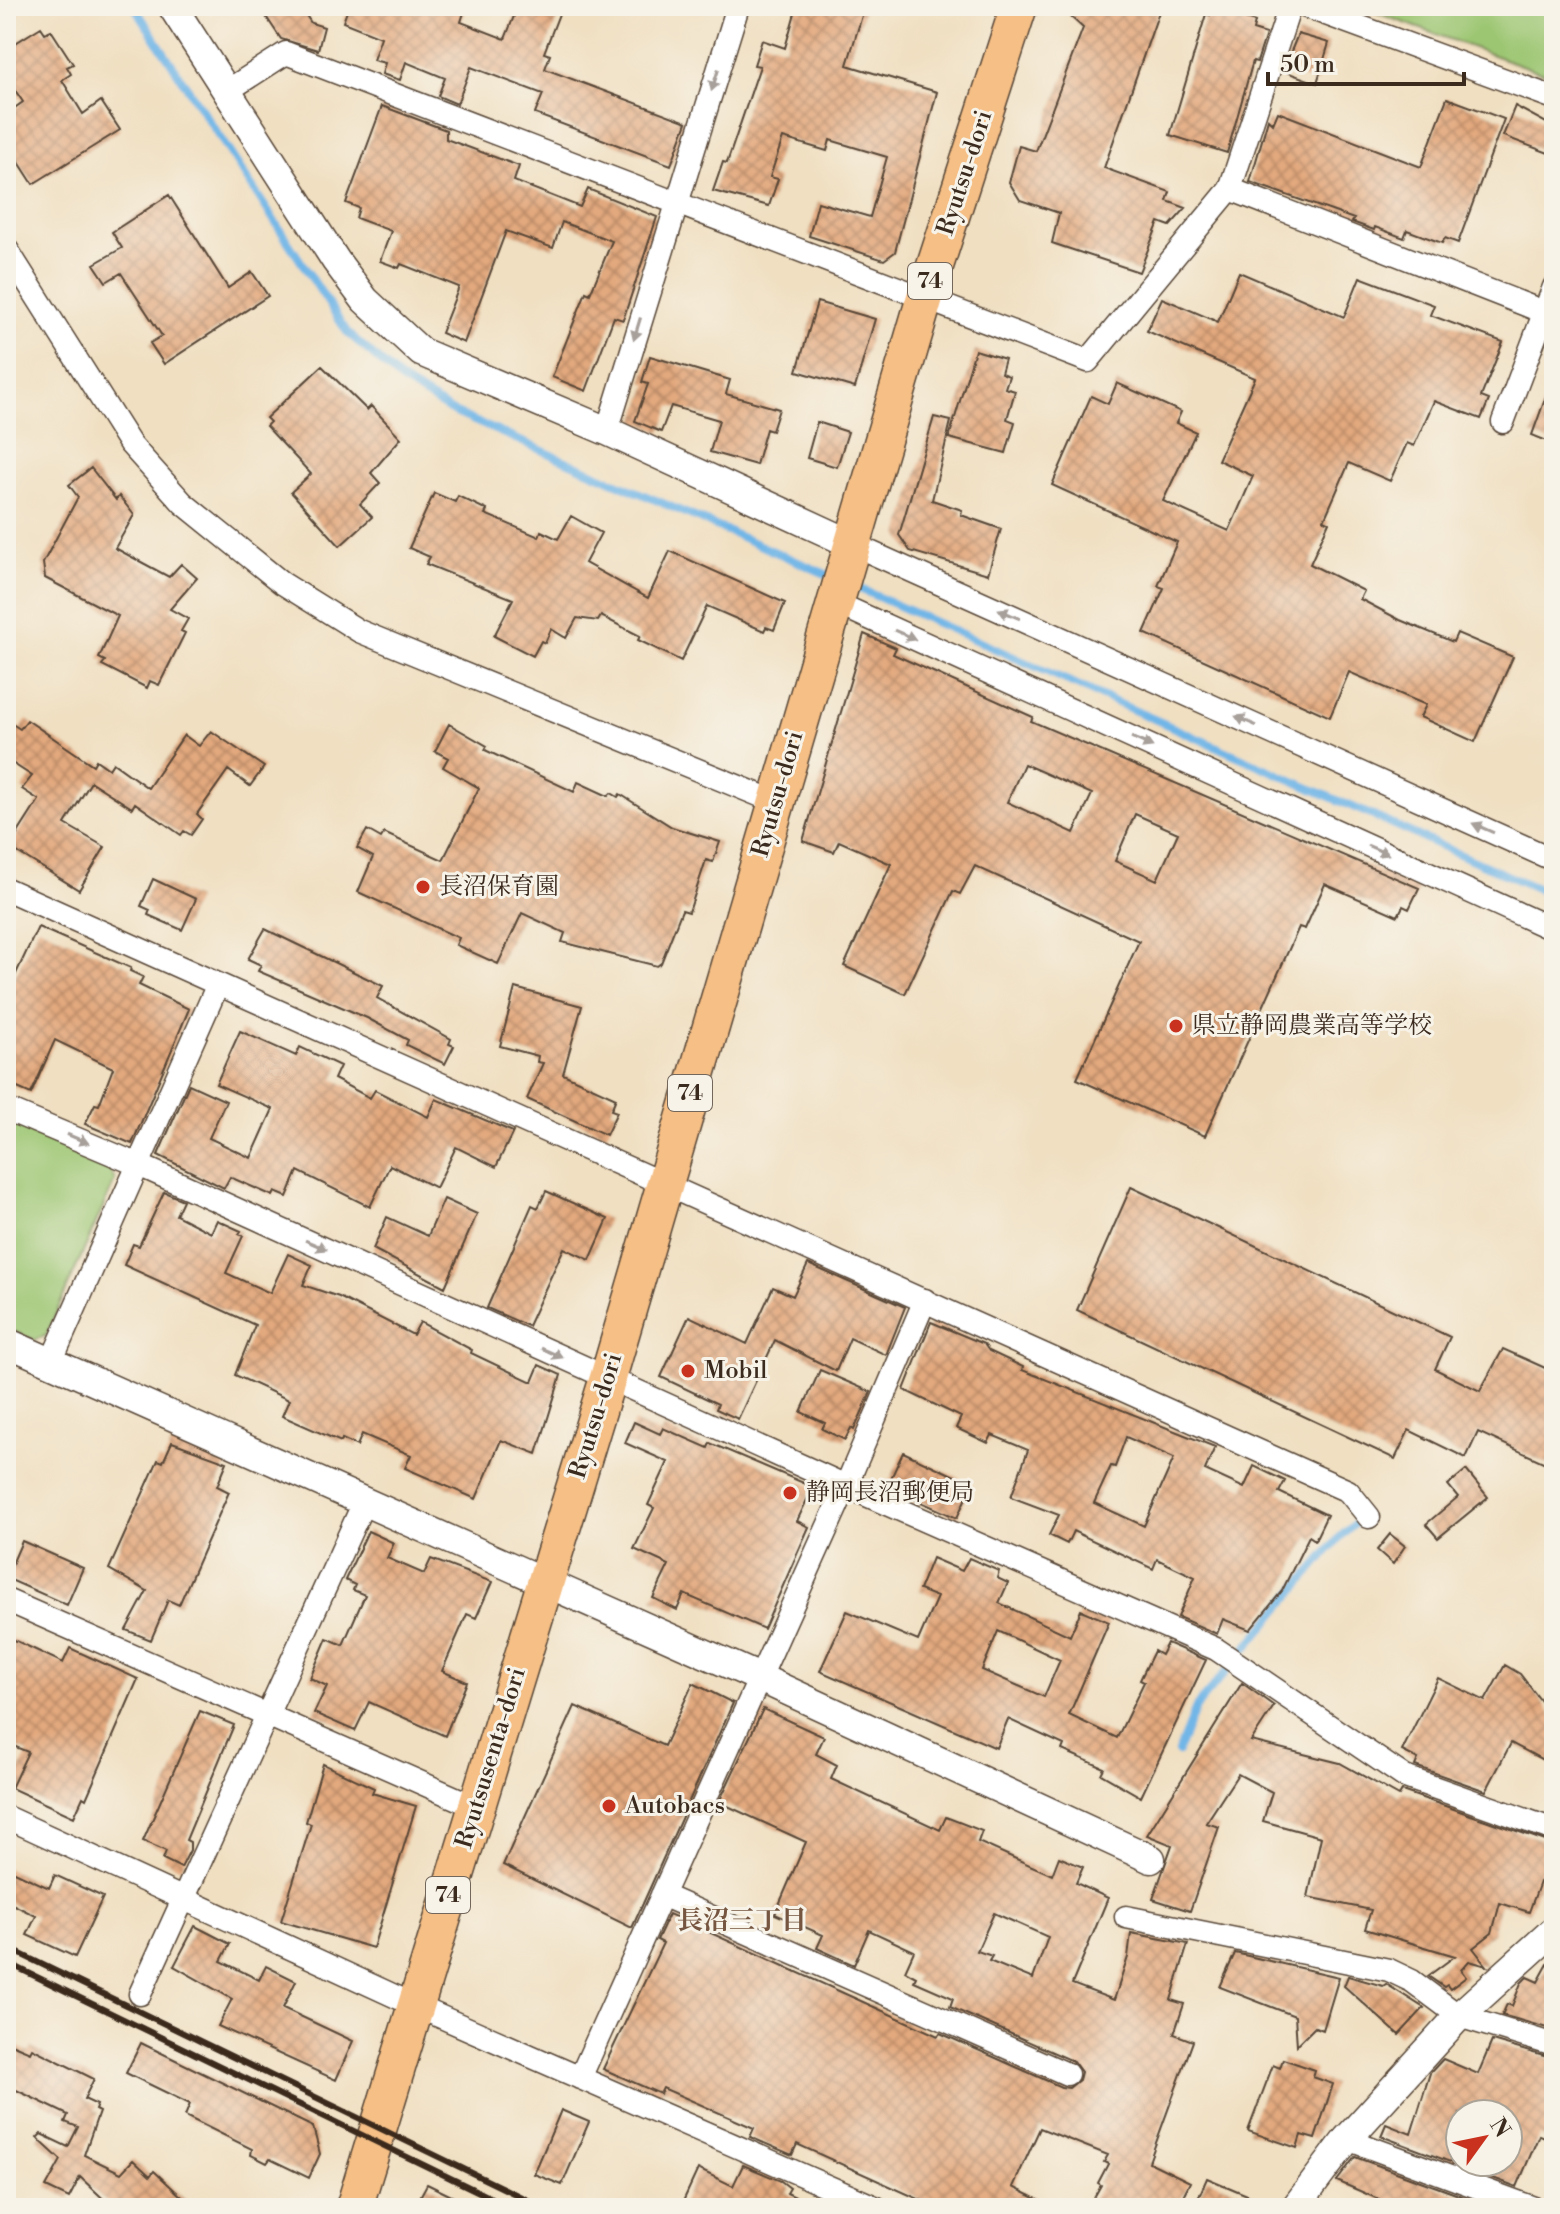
<svg xmlns="http://www.w3.org/2000/svg" width="1560" height="2214" font-family="'Libre Bodoni','Noto Serif JP',serif">
<style>
.green{fill:#9cc672;stroke:#6c7848;stroke-width:2}
.lines{fill:none;stroke-linecap:round;stroke-linejoin:round}
.stream{stroke:#71b6e7;stroke-width:8}
.building{fill:url(#building-cross-hatch);fill-rule:evenodd}
.minor-casing{stroke:#564536;stroke-width:25}
.tertiary-casing{stroke:#564536;stroke-width:31}
.primary-casing{stroke:#564536;stroke-width:39}
.minor{stroke:#fff;stroke-width:22}
.tertiary{stroke:#fff;stroke-width:28}
.primary{stroke:#f5bf86;stroke-width:36}
.rail{stroke:#3b2a1e;stroke-width:6}
.oneway{fill:#a79f9a}
.poi-dot{fill:#c8321e;stroke:#f7f3e8;stroke-width:3}
.labels{text-anchor:middle;dominant-baseline:central;stroke-width:6;stroke-linejoin:round;paint-order:stroke}
.shield{fill:#f7f3e8;stroke:#73665b;stroke-width:2}
.shield-label{font-size:22px;font-weight:bold;fill:#3b2a1e}
.street-label{font-size:24px;fill:#3b2a1e;stroke:#f7f3e8}
.poi-label{font-size:24px;fill:#3b2a1e;stroke:#f7f3e8;text-anchor:start}
.neighbourhood-label{font-size:26px;font-weight:bold;fill:#765640;stroke:#f7f3e8}
</style>
<defs>
<pattern id="building-cross-hatch" width="8" height="8" patternUnits="userSpaceOnUse" patternTransform="scale(2)"><rect width="8" height="8" fill="#e3a97e"/><path d="M0 0l8 8M0 8l8-8" fill="none" stroke="#b98a67"/></pattern>
</defs>
<rect width="100%" height="100%" fill="#f7f3e8"/>
<filter id="ink" filterUnits="userSpaceOnUse"><feTurbulence type="fractalNoise" baseFrequency=".0125" numOctaves="2"/><feDisplacementMap in="SourceGraphic" scale="16" xChannelSelector="R" yChannelSelector="G"/><feConvolveMatrix kernelMatrix="1 2 1 2 8 2 1 2 1" color-interpolation-filters="sRGB"/></filter>
<filter id="wash" filterUnits="userSpaceOnUse"><feTurbulence type="fractalNoise" baseFrequency=".006" numOctaves="4" result="noise"/><feDisplacementMap in="SourceGraphic" scale="32" xChannelSelector="R" yChannelSelector="G"/><feGaussianBlur stdDeviation="1.8" result="paint"/><feColorMatrix in="noise" values="0 0 0 0 0 0 0 0 0 0 0 0 0 0 0 0 0 1.4 0 .05"/><feComposite in="paint" operator="in"/></filter>
<g filter="url(#wash)">
<rect width="100%" height="100%" fill="#f0dfc1"/>
<path class="green" d="M1358,6H1554V77Z
M6,1120L108,1166L115,1180L46,1336L34,1340L6,1328Z"/>
<g class="lines">
<path class="stream" d="M134,6L347,332L401,380L451,411L835,578
M851,585L1554,896
M1178,1752L1196,1707L1340,1537L1358,1521"/>
</g>
<g id="blocks">
<path class="building" d="M259,6H300L311,23L324,27L318,50L281,39Z
M349,6H466L461,22L505,39L518,6H562L544,53L550,55L545,69L687,122L671,165L535,114L543,94L471,67L457,104L438,96L445,78L406,62L400,80L382,74L385,63L373,60L381,37L343,22Z
M797,6H865L847,65L937,92L895,252L884,260L809,236L818,202L870,217L887,157L830,140L827,151L783,138L770,177L778,179L769,206L713,191L723,162L727,163L760,66L754,65L762,40L785,48Z
M1059,6H1161L1104,168L1170,192L1167,201L1186,208L1170,226L1159,222L1139,272L1052,243L1059,213L1020,200L1009,182L1019,146L1036,151L1083,28Z
M1212,9L1255,22L1253,30L1266,34L1257,62L1253,61L1227,153L1170,135L1206,14L1210,15Z
M41,27L45,33L51,30L73,64L67,67L71,74L62,80L83,114L101,101L120,130L33,184L6,142V114L23,102L6,77V49Z
M1298,34L1329,43L1317,83L1283,71Z
M1447,98L1504,119L1458,243L1445,238L1442,243L1407,230L1404,238L1375,227L1374,230L1352,222L1354,219L1250,182L1268,119L1273,124L1278,112L1421,167Z
M382,106L446,130V139L519,166L514,181L580,207L588,189L657,217L623,320L614,317L586,391L552,377L586,292L590,294L612,241L562,222L553,248L506,231L464,343L441,333L459,287L401,264L399,268L380,261L391,231L356,218L359,208L346,203Z
M1515,106L1554,127V155L1503,136Z
M169,195L228,288L252,272L268,296L164,364L150,343L162,336L121,273L106,282L94,264L122,248L112,232Z
M1239,272L1344,317L1360,277L1434,305L1430,315L1503,342L1481,397L1489,400L1481,419L1434,401L1414,446L1407,443L1390,481L1349,463L1324,520L1329,522L1310,564L1364,591L1360,599L1400,620L1453,642L1457,633L1513,657L1475,742L1420,717L1426,705L1349,672L1330,717L1144,633L1164,588L1158,586L1177,542L1052,485L1091,396L1108,404L1117,383L1181,412L1176,423L1196,432L1163,501L1229,531L1253,476L1218,460L1255,378L1147,331L1162,298L1218,322Z
M817,302L875,319L855,388L797,371Z
M975,350L1005,359L1001,373L1009,376L1005,388L1015,391L1007,419L1015,422L1006,453L949,438Z
M650,356L730,380L726,394L779,409L772,431L766,429L756,465L710,452L719,420L671,406L661,432L635,421L648,384L642,382Z
M322,366L367,410L371,406L401,438L371,473L380,483L360,504L372,517L340,546L291,492L311,474L266,426L270,422L266,418Z
M1552,380L1554,381V444L1532,435Z
M934,417L951,421L932,500L962,510L961,515L1001,529L988,574L910,551L899,535Z
M817,422L848,432L837,467L807,458Z
M91,468L116,500L119,496L134,515L115,548L169,577L181,564L197,578L170,609L188,619L181,631L185,633L159,685L150,681L147,688L102,665L105,661L99,658L118,616L45,578L43,563L78,497L69,485Z
M434,493L455,502L458,496L487,510L485,514L539,537L541,531L558,539L571,516L601,533L585,563L648,598L670,551L785,603L774,630L766,627L764,631L707,606L681,661L638,640L640,636L601,616L598,621L577,618L566,638L551,629L545,643L541,641L533,656L494,636L513,599L426,564L430,557L409,548Z
M864,634L896,648L893,654L1033,717L1031,721L1419,888L1409,909L1403,906L1398,916L1325,884L1305,929L1299,927L1205,1136L1077,1079L1139,941L975,866L960,894L953,891L905,994L844,966L891,864L839,841L834,852L803,841ZM1024,764L1092,794L1074,833L1007,802ZM1135,814L1178,833L1157,880L1115,861Z
M6,720L20,729L27,720L93,765L96,760L109,769L113,763L148,788L184,735L199,746L211,731L264,767L250,786L228,770L197,814L202,819L191,835L184,831L181,835L135,803L132,808L91,782L65,824L105,847L79,890L9,847L39,800L22,789L32,776L6,759Z
M449,724L487,746L485,750L574,792L578,782L608,796L611,793L618,797L620,794L672,827L720,842L713,862L706,860L689,912L682,910L661,963L657,966L562,942L565,933L522,913L498,964L456,945L459,938L358,892L373,857L357,848L367,830L381,838L384,833L443,860L479,788L443,767L448,758L435,751Z
M153,879L196,899L182,930L148,915L150,910L141,906Z
M38,927L131,968L130,971L143,977L139,985L189,1009L132,1144L85,1124L95,1104L99,1105L113,1068L55,1040L31,1094L6,1083V995Z
M265,929L383,986L377,998L451,1039L449,1044L454,1046L445,1064L406,1045L408,1040L367,1018L258,971L261,965L248,959Z
M515,988L582,1006L563,1074L616,1098L611,1110L617,1112L606,1135L527,1099L543,1063L537,1062L538,1056L500,1046Z
M240,1031L296,1056L300,1047L340,1066L334,1079L370,1098L375,1090L428,1117L436,1099L513,1132L496,1167L456,1147L436,1188L390,1165L370,1207L298,1171L287,1197L275,1192L273,1196L230,1177L224,1188L158,1155L189,1084L226,1101L209,1138L251,1158L273,1109L216,1084Z
M1131,1187L1450,1337L1435,1369L1480,1391L1503,1349L1554,1372V1467L1478,1432L1466,1458L1409,1430L1395,1459L1077,1310Z
M546,1191L608,1219L590,1260L564,1248L528,1326L487,1308L532,1205L538,1208Z
M164,1192L183,1200L176,1215L211,1233L217,1220L241,1231L239,1234L243,1236L226,1273L270,1293L288,1254L312,1265L303,1285L339,1297L413,1335L420,1322L472,1350L471,1353L532,1382L539,1365L561,1375L537,1454L501,1440L476,1499L405,1468L411,1455L362,1434L357,1446L342,1439L341,1442L282,1416L289,1400L235,1375L255,1325L124,1265L133,1244L139,1246Z
M444,1199L477,1214L445,1287L373,1249L387,1217L428,1236Z
M808,1264L905,1307L886,1355L850,1338L836,1371L775,1340L738,1419L716,1409L718,1404L661,1377L689,1316L747,1344L773,1287L793,1296Z
M931,1322L984,1344L989,1351L1023,1367L1022,1370L1215,1447L1205,1470L1244,1488L1254,1466L1285,1481L1279,1492L1327,1515L1315,1540L1309,1536L1282,1591L1250,1630L1223,1619L1217,1634L1178,1617L1195,1577L1157,1559L1153,1569L1073,1531L1067,1544L1049,1535L1059,1515L1011,1497L1028,1450L992,1435L988,1443L956,1428L961,1417L904,1390ZM1126,1437L1174,1458L1144,1526L1094,1503L1111,1466L1115,1467Z
M820,1370L871,1392L854,1430L851,1428L845,1440L822,1429L825,1423L801,1412Z
M634,1422L660,1434L663,1428L708,1448L710,1443L813,1487L797,1521L809,1527L764,1629L684,1594L677,1610L653,1598L669,1565L634,1549L654,1508L648,1505L668,1462L625,1443Z
M172,1442L227,1462L217,1486L229,1492L179,1605L168,1600L151,1640L126,1630L147,1591L109,1569L158,1460L163,1462Z
M903,1452L972,1484L957,1518L887,1487Z
M1466,1470L1488,1497L1438,1538L1426,1524L1458,1497L1448,1485Z
M368,1531L394,1543L387,1558L424,1574L431,1559L492,1582L476,1618L467,1614L442,1671L467,1682L445,1736L369,1702L355,1731L314,1713L327,1686L310,1678L327,1638L343,1645L365,1595L353,1590L355,1585L345,1580Z
M1390,1534L1405,1546L1393,1564L1377,1550Z
M22,1541L83,1568L67,1605L6,1578Z
M932,1558L962,1571L969,1558L999,1571L997,1578L1008,1583L999,1603L1070,1636L1081,1610L1109,1622L1069,1715L1117,1738L1144,1682L1140,1680L1154,1651L1161,1655L1167,1643L1206,1660L1141,1797L1101,1774L1104,1768L1062,1750L1064,1745L1008,1719L996,1748L820,1671L847,1611L918,1641L937,1597L919,1590ZM998,1631L1060,1660L1044,1697L982,1670Z
M6,1636L63,1663L70,1648L138,1679L86,1799L83,1797L74,1817L11,1788L28,1752L6,1743Z
M1505,1665L1520,1674L1554,1718V1766L1511,1743L1486,1791L1415,1766L1418,1759L1402,1751L1438,1678L1485,1701Z
M693,1683L733,1703L632,1928L503,1865L575,1706L664,1746Z
M1242,1683L1274,1706L1251,1741L1340,1763L1399,1796L1402,1791L1554,1844V1888L1540,1882L1529,1912L1500,1903L1492,1933L1473,1948L1487,1966L1469,1961L1461,1970L1466,1977L1450,1989L1447,1985L1444,1987L1428,1976L1455,1956L1365,1929L1371,1910L1308,1897L1321,1837L1263,1821L1272,1792L1238,1774L1206,1823L1219,1827L1190,1911L1153,1899L1172,1845L1147,1835Z
M763,1709L824,1737L816,1754L837,1765L831,1779L940,1830L946,1817L982,1831L978,1842L1052,1875L1059,1857L1083,1867L1076,1883L1108,1898L1072,1984L1114,2000L1128,1957L1131,1933L1188,1944L1171,2000L1184,2004L1174,2034L1193,2041L1149,2162L1190,2182L1177,2208H1088L1101,2185L1098,2183L1108,2164L1104,2162L1108,2155L1040,2128L1013,2187L1055,2208H920L923,2201L797,2144L792,2155L750,2137L754,2128L663,2088L660,2094L603,2069L663,1943L657,1940L669,1914L938,2036L940,2033L1061,2087L1069,2088L1079,2080L1081,2072L1073,2061L950,2007L953,1998L914,1981L916,1977L905,1971L914,1951L869,1930L854,1965L817,1948L823,1935L775,1914L806,1842L719,1802ZM994,1913L1048,1937L1033,1979L989,1961L992,1956L977,1951Z
M200,1711L234,1725L186,1840L190,1842V1850L181,1868L163,1859L166,1851L143,1841Z
M323,1764L374,1788L372,1793L416,1806L373,1948L281,1921L311,1824L306,1822Z
M6,1868L49,1888L55,1875L103,1897L75,1957L27,1935L36,1916L6,1901Z
M195,1926L230,1944L221,1961L259,1980L266,1966L296,1981L283,2008L353,2041L336,2080L218,2026L232,1999L174,1966Z
M1235,1953L1339,1977L1323,2030L1315,2027L1297,2045L1295,2016L1220,1987Z
M1554,1953V2030L1502,2015L1507,2004L1512,2006L1521,1983L1527,1977L1538,1982Z
M1348,1976L1383,1986L1386,1984L1424,2008L1399,2035L1344,1986Z
M1492,2041L1554,2059V2141L1539,2135L1517,2187L1381,2136L1386,2124L1411,2134L1430,2073L1443,2059L1478,2074ZM1460,2114H1508V2162H1460Z
M6,2042L30,2052L32,2048L94,2079L84,2099L97,2105L95,2110L99,2112L84,2155L121,2173L133,2160L150,2176L154,2171L194,2208H113L80,2177L69,2198L46,2187L61,2160L37,2138L41,2134L68,2147L78,2127L65,2122L68,2115L6,2085Z
M141,2043L313,2127L320,2154L309,2178L270,2159L267,2163L251,2155L252,2149L185,2116L190,2104L126,2073Z
M1283,2059L1315,2070L1313,2077L1333,2084L1315,2139L1301,2135L1297,2148L1248,2131L1273,2065L1280,2068Z
M561,2110L589,2122L562,2185L534,2174Z
M1355,2157L1494,2208H1382L1385,2202L1337,2181Z
M743,2165L781,2181L790,2188L787,2193L818,2208H680L698,2169L733,2186Z
M1207,2178L1278,2208H1194Z
M427,2184L476,2208H414Z"/>
</g>
</g>
<g filter="url(#ink)">
<use href="#blocks" fill-opacity="0" stroke="#564536" stroke-width="2"/>
<g class="lines">
<g class="minor-casing">
<path id="minor" d="M1304,6L1554,98
M227,91L286,53L1088,361L1230,189L1290,6
M1230,189L1554,316
M6,248L130,444L183,503L282,583L359,631L776,802
M1503,422L1554,287
M607,431L738,6
M852,544L1554,860
M834,602L1554,930
M6,889L1348,1491L1369,1517
M6,1109L141,1166L846,1486L1216,1649L1405,1777L1554,1830
M51,1362L218,984
M6,1600L476,1807
M6,1817L414,2005L877,2208
M662,1895L1067,2074
M1126,1917L1389,1970L1412,1981L1459,2016L1554,2045
M140,1994L365,1500
M580,2078L846,1486L925,1300
M1347,2139L1534,2208"/>
</g>
<g class="tertiary-casing">
<path id="tertiary" d="M172,6L336,261L365,300L421,352L607,431L852,544
M6,1342L760,1678L1151,1859
M1295,2208L1347,2139L1459,2016L1554,1930"/>
</g>
<g class="primary-casing">
<path id="primary" d="M354,2208L608,1378L925,297L1019,6"/>
</g>
<use href="#minor" class="minor"/>
<use href="#tertiary" class="tertiary"/>
<use href="#primary" class="primary"/>
<path class="rail" d="M6,1947L544,2208
M6,1962L512,2208"/>
</g>
<defs><path id="oneway-solid" d="M-6-.8H1V-3.2L6.5 0L1 3.2V.8H-6Z" transform="scale(2)"/></defs>
<g class="oneway">
<use href="#oneway-solid" transform="translate(715 80) rotate(108)"/>
<use href="#oneway-solid" transform="translate(637 329) rotate(107)"/>
<use href="#oneway-solid" transform="translate(1009 614) rotate(-156)"/>
<use href="#oneway-solid" transform="translate(905 635) rotate(24)"/>
<use href="#oneway-solid" transform="translate(1246 721) rotate(-156)"/>
<use href="#oneway-solid" transform="translate(1142 742) rotate(24)"/>
<use href="#oneway-solid" transform="translate(1483 828) rotate(-156)"/>
<use href="#oneway-solid" transform="translate(1378 850) rotate(24)"/>
<use href="#oneway-solid" transform="translate(78 1139) rotate(23)"/>
<use href="#oneway-solid" transform="translate(316 1245) rotate(24)"/>
<use href="#oneway-solid" transform="translate(552 1353) rotate(24)"/>
</g>
</g>
<g class="poi-dot">
<circle cx="423" cy="887" r="8"/>
<circle cx="1176" cy="1026" r="8"/>
<circle cx="688" cy="1371" r="8"/>
<circle cx="790" cy="1493" r="8"/>
<circle cx="609" cy="1806" r="8"/>
</g>
<g class="labels">
<g class="shield">
<rect x="908" y="263" width="44" height="36" rx="6"/>
<rect x="668" y="1075" width="44" height="36" rx="6"/>
<rect x="426" y="1877" width="44" height="36" rx="6"/>
</g>
<g class="shield-label">
<text x="930" y="281">74</text>
<text x="690" y="1093">74</text>
<text x="448" y="1895">74</text>
</g>
<g class="street-label">
<text transform="translate(965 173) rotate(-72)">Ryutsu-dori</text>
<text transform="translate(778 794) rotate(-74)">Ryutsu-dori</text>
<text transform="translate(596 1416) rotate(-73)">Ryutsu-dori</text>
<text transform="translate(491 1758) rotate(-73)">Ryutsusenta-dori</text>
</g>
<g class="poi-label">
<text x="439" y="887">長沼保育園</text>
<text x="1192" y="1026">県立静岡農業高等学校</text>
<text x="704" y="1371">Mobil</text>
<text x="806" y="1493">静岡長沼郵便局</text>
<text x="625" y="1806">Autobacs</text>
</g>
<g class="neighbourhood-label">
<text x="742" y="1921">長沼三丁目</text>
</g>
</g>
<rect width="1560" height="2214" fill="none" stroke="#f7f3e8" stroke-width="32"/>
<g transform="translate(1484 2138) rotate(57)"><circle r="38" fill="#f7f3e8" stroke="#aca397" stroke-width="2"/>
<path d="M0-6L14 30L0 20L-14 30Z" fill="#c8321e"/>
<text y="-12" font-size="22" font-weight="bold" text-anchor="middle" fill="#3b2a1e">N</text>
</g>
<path d="M1268 72v12h196v-12" fill="none" stroke="#3b2a1e" stroke-width="4"/>
<text x="1280" y="72" font-size="24" fill="#3b2a1e" stroke="#f7f3e8" stroke-width="6" paint-order="stroke">50 m</text>
</svg>
